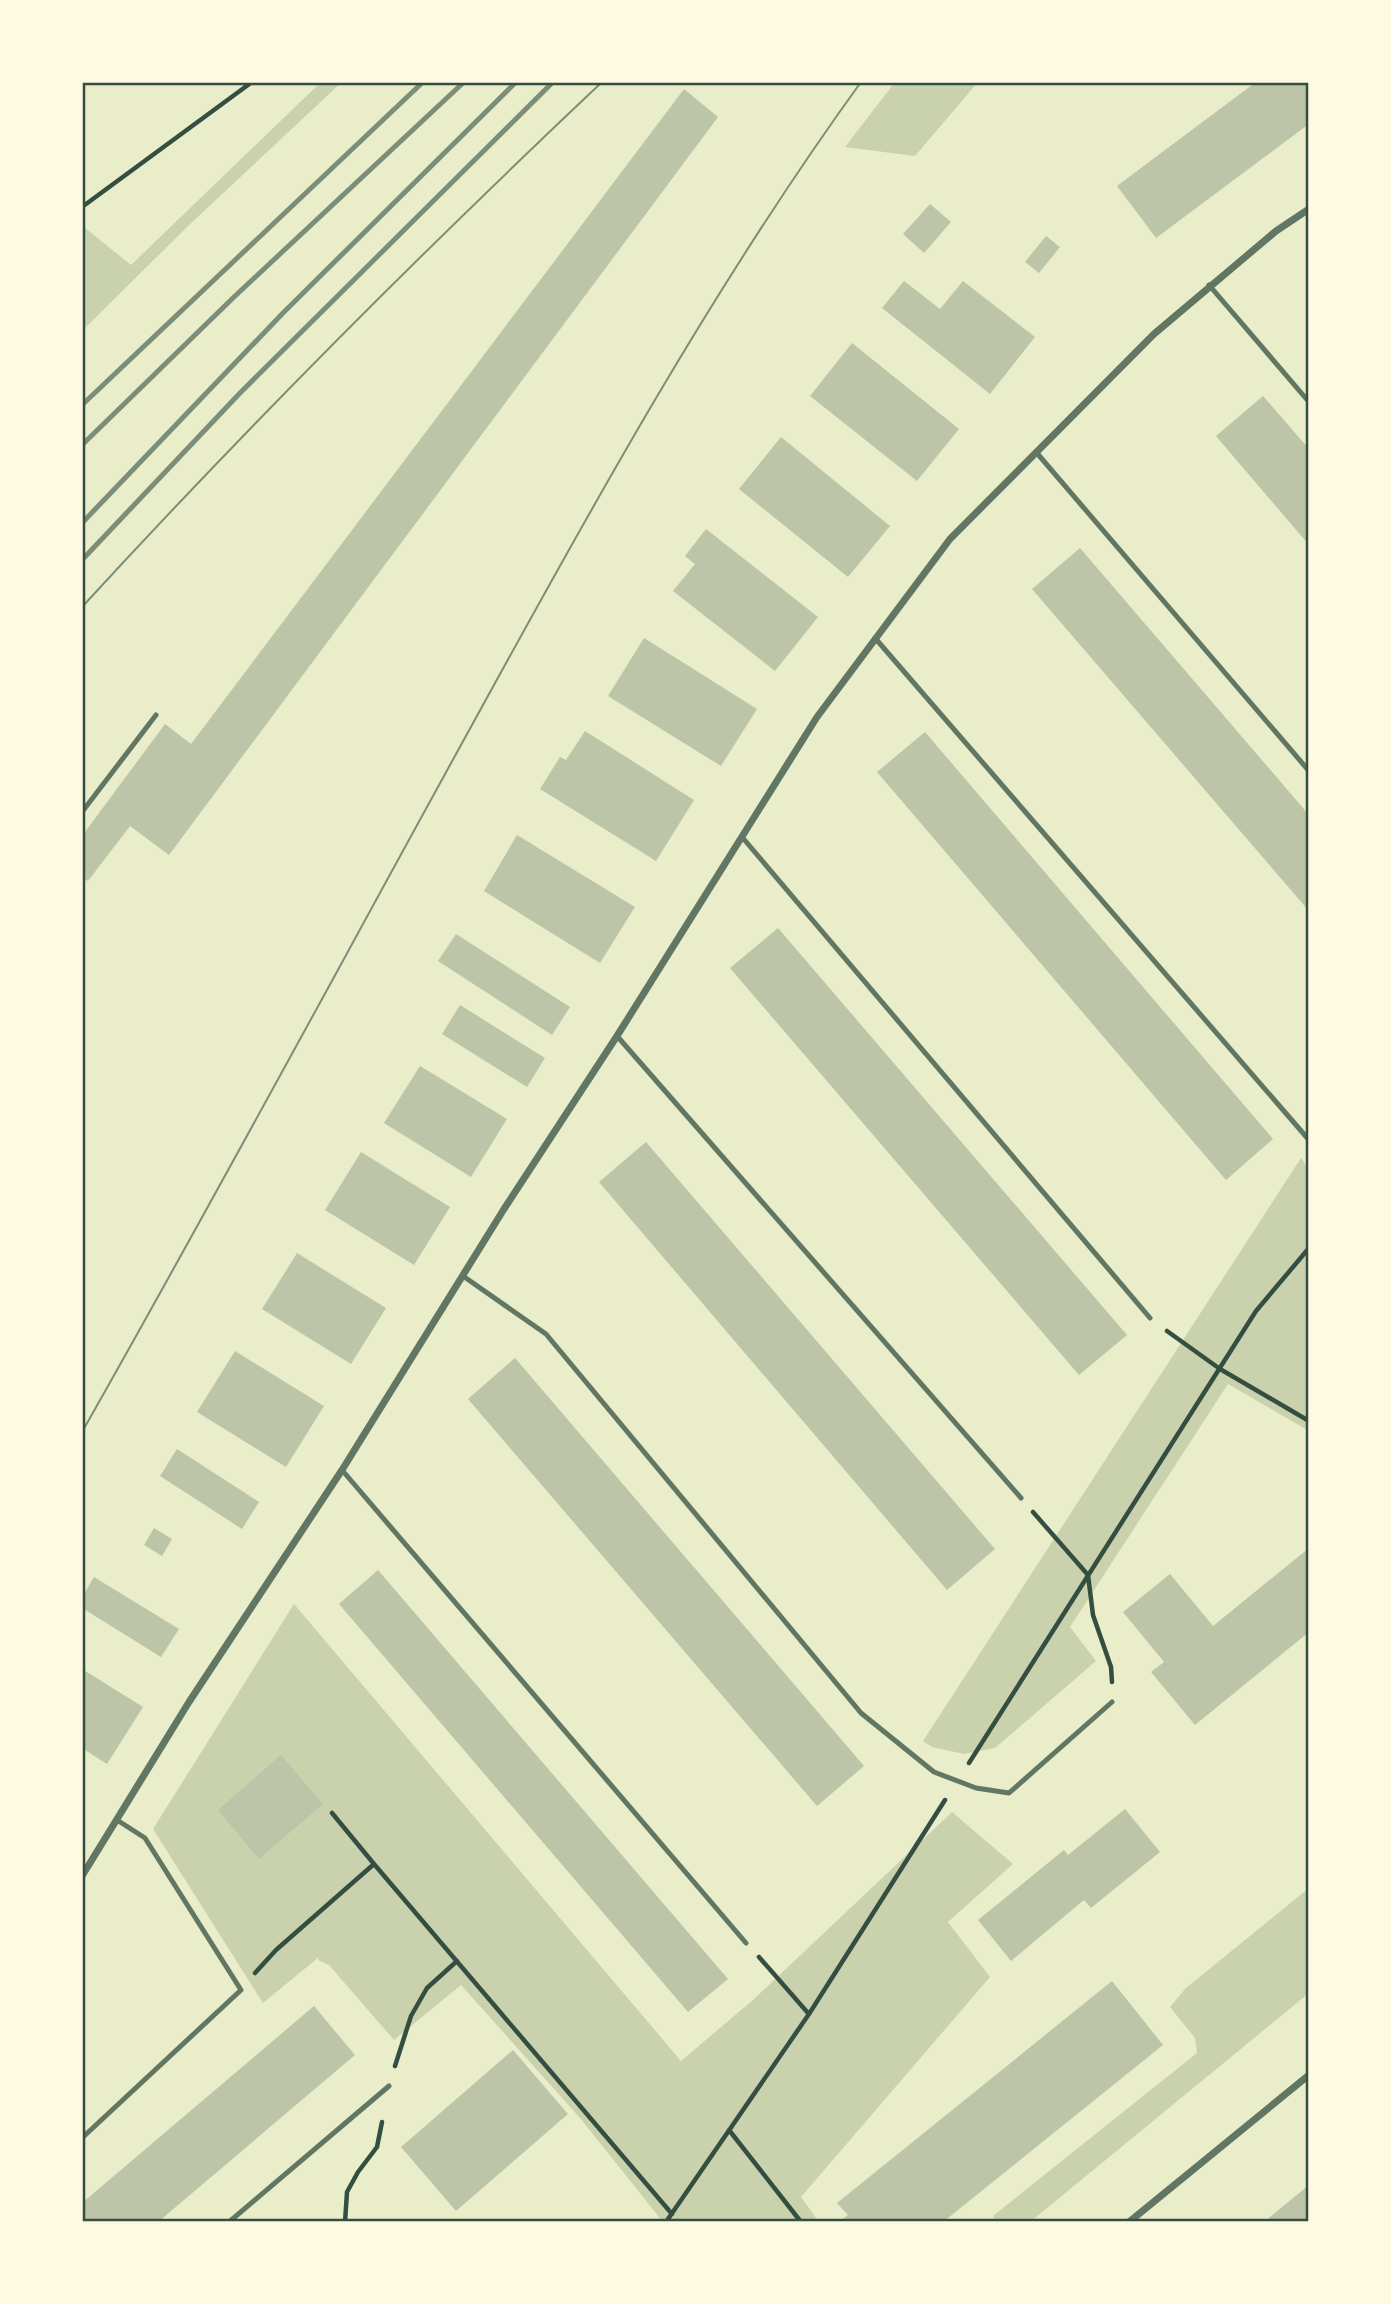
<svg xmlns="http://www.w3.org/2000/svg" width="1391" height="2304" font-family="Montserrat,sans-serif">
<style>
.green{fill:#cad2ad}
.building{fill:#bcc5a7}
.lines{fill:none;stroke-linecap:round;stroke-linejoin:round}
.path{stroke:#344e41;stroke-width:4.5}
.service{stroke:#617663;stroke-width:5}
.minor{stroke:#617663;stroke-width:7}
.tram{stroke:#7c8e77;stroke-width:2}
.rail{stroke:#7c8e77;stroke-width:5}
.neatline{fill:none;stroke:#344e41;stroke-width:2.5}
</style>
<rect width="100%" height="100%" fill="#e9edc9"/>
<path class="green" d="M321,82H342L188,226L82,331V228L84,227L131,265Z
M895,82H978L915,156L845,147Z
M1301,1158L1309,1169V1431L1228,1384L1070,1627L1096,1661L995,1748L964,1754L932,1747L923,1741Z
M294,1604L681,2061L753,2000L952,1812L1013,1864L948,1922L990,1977L801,2197L819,2222H663L580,2118L461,1985L394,2040L329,1965L318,1960L319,1957L263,2003L153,1829Z
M1309,1888V1993L1030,2222H997L993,2216L1197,2053L1195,2038L1170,2007L1186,1988Z"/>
<path class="building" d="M1256,82H1309V124L1156,238L1117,186Z
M684,89L718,117L169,855L130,826L88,881L82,877V836L165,724L191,744Z
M930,204L951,222L924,253L903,234Z
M1046,236L1060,247L1039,273L1025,262Z
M904,281L940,309L963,281L1035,337L990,394L882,308Z
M852,343L959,429L917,481L810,396Z
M1263,396L1309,449V545L1216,436Z
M781,437L890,526L848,577L739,489Z
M706,529L818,617L775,671L673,591L695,564L685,556Z
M1080,548L1309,815V911L1032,589Z
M644,638L757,709L721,766L608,696Z
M585,731L694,800L656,861L540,789L560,757L566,760Z
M925,732L1273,1139L1226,1180L877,772Z
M517,835L635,907L600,963L484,891Z
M778,928L1127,1335L1079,1375L730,968Z
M456,934L570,1007L552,1035L438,961Z
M460,1005L545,1058L527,1087L442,1034Z
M420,1066L507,1119L471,1177L384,1123Z
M646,1142L995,1549L947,1590L599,1182Z
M361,1152L450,1207L414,1265L325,1210Z
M297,1253L386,1308L351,1364L262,1309Z
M235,1351L324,1406L286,1467L197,1412Z
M515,1358L864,1766L817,1806L468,1399Z
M177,1449L259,1502L242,1529L160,1476Z
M154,1528L172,1539L162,1556L144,1545Z
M1309,1548V1632L1195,1725L1151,1672L1164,1662L1123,1612L1170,1574L1213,1626Z
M378,1570L728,1979L688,2012L339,1604Z
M94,1577L179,1629L161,1657L82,1608V1597Z
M82,1669L143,1707L107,1764L82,1748Z
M281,1755L323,1804L259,1859L218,1810Z
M1125,1809L1160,1852L1091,1908L1084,1900L1011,1961L978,1920L1064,1850L1068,1855Z
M1112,1981L1163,2045L943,2222H839L848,2215L837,2203Z
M314,2006L355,2055L158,2222H82V2203Z
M513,2050L568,2114L456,2211L401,2147Z
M1309,2185V2222H1264Z"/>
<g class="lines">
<path class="path" d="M82,207L252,82
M1167,1331L1220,1369L1309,1421
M1033,1512L1088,1575L1093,1615L1111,1667L1112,1682
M969,1763L1256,1311L1309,1248
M332,1813L374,1864
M759,1957L808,2013
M255,1973L276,1950L374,1864L672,2214
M395,2066L411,2016L427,1988L457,1961
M729,2130L801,2222
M345,2222L347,2192L358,2172L377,2147L382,2122
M666,2222L809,2014L945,1800"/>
<path class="service" d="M82,86L84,82
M1209,285L1309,402
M1036,452L1309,771
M875,638L1309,1140
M82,812L156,715
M742,837L1150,1318
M617,1036L1021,1498
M463,1276L546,1334L861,1713L934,1772L976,1788L1009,1793L1112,1702
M342,1470L746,1943
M82,2138L241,1990L145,1838L117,1820
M229,2222L389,2086"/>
<path class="minor" d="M82,1876L189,1702L342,1470L504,1209L617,1036L817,717L950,539L1154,334L1276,231L1309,209
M1129,2222L1309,2075"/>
<path class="tram" d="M82,607C249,425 423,251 602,82
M82,1432C215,1198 342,961 472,725C592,506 714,285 861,82"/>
<path class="rail" d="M82,405L423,82
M82,445L234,297L464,82
M82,523L283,313L516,82
M82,560L240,393L553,82"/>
</g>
<rect width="1391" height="2304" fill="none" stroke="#fefae0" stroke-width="168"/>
<rect x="84" y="84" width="1223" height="2136" class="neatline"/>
</svg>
